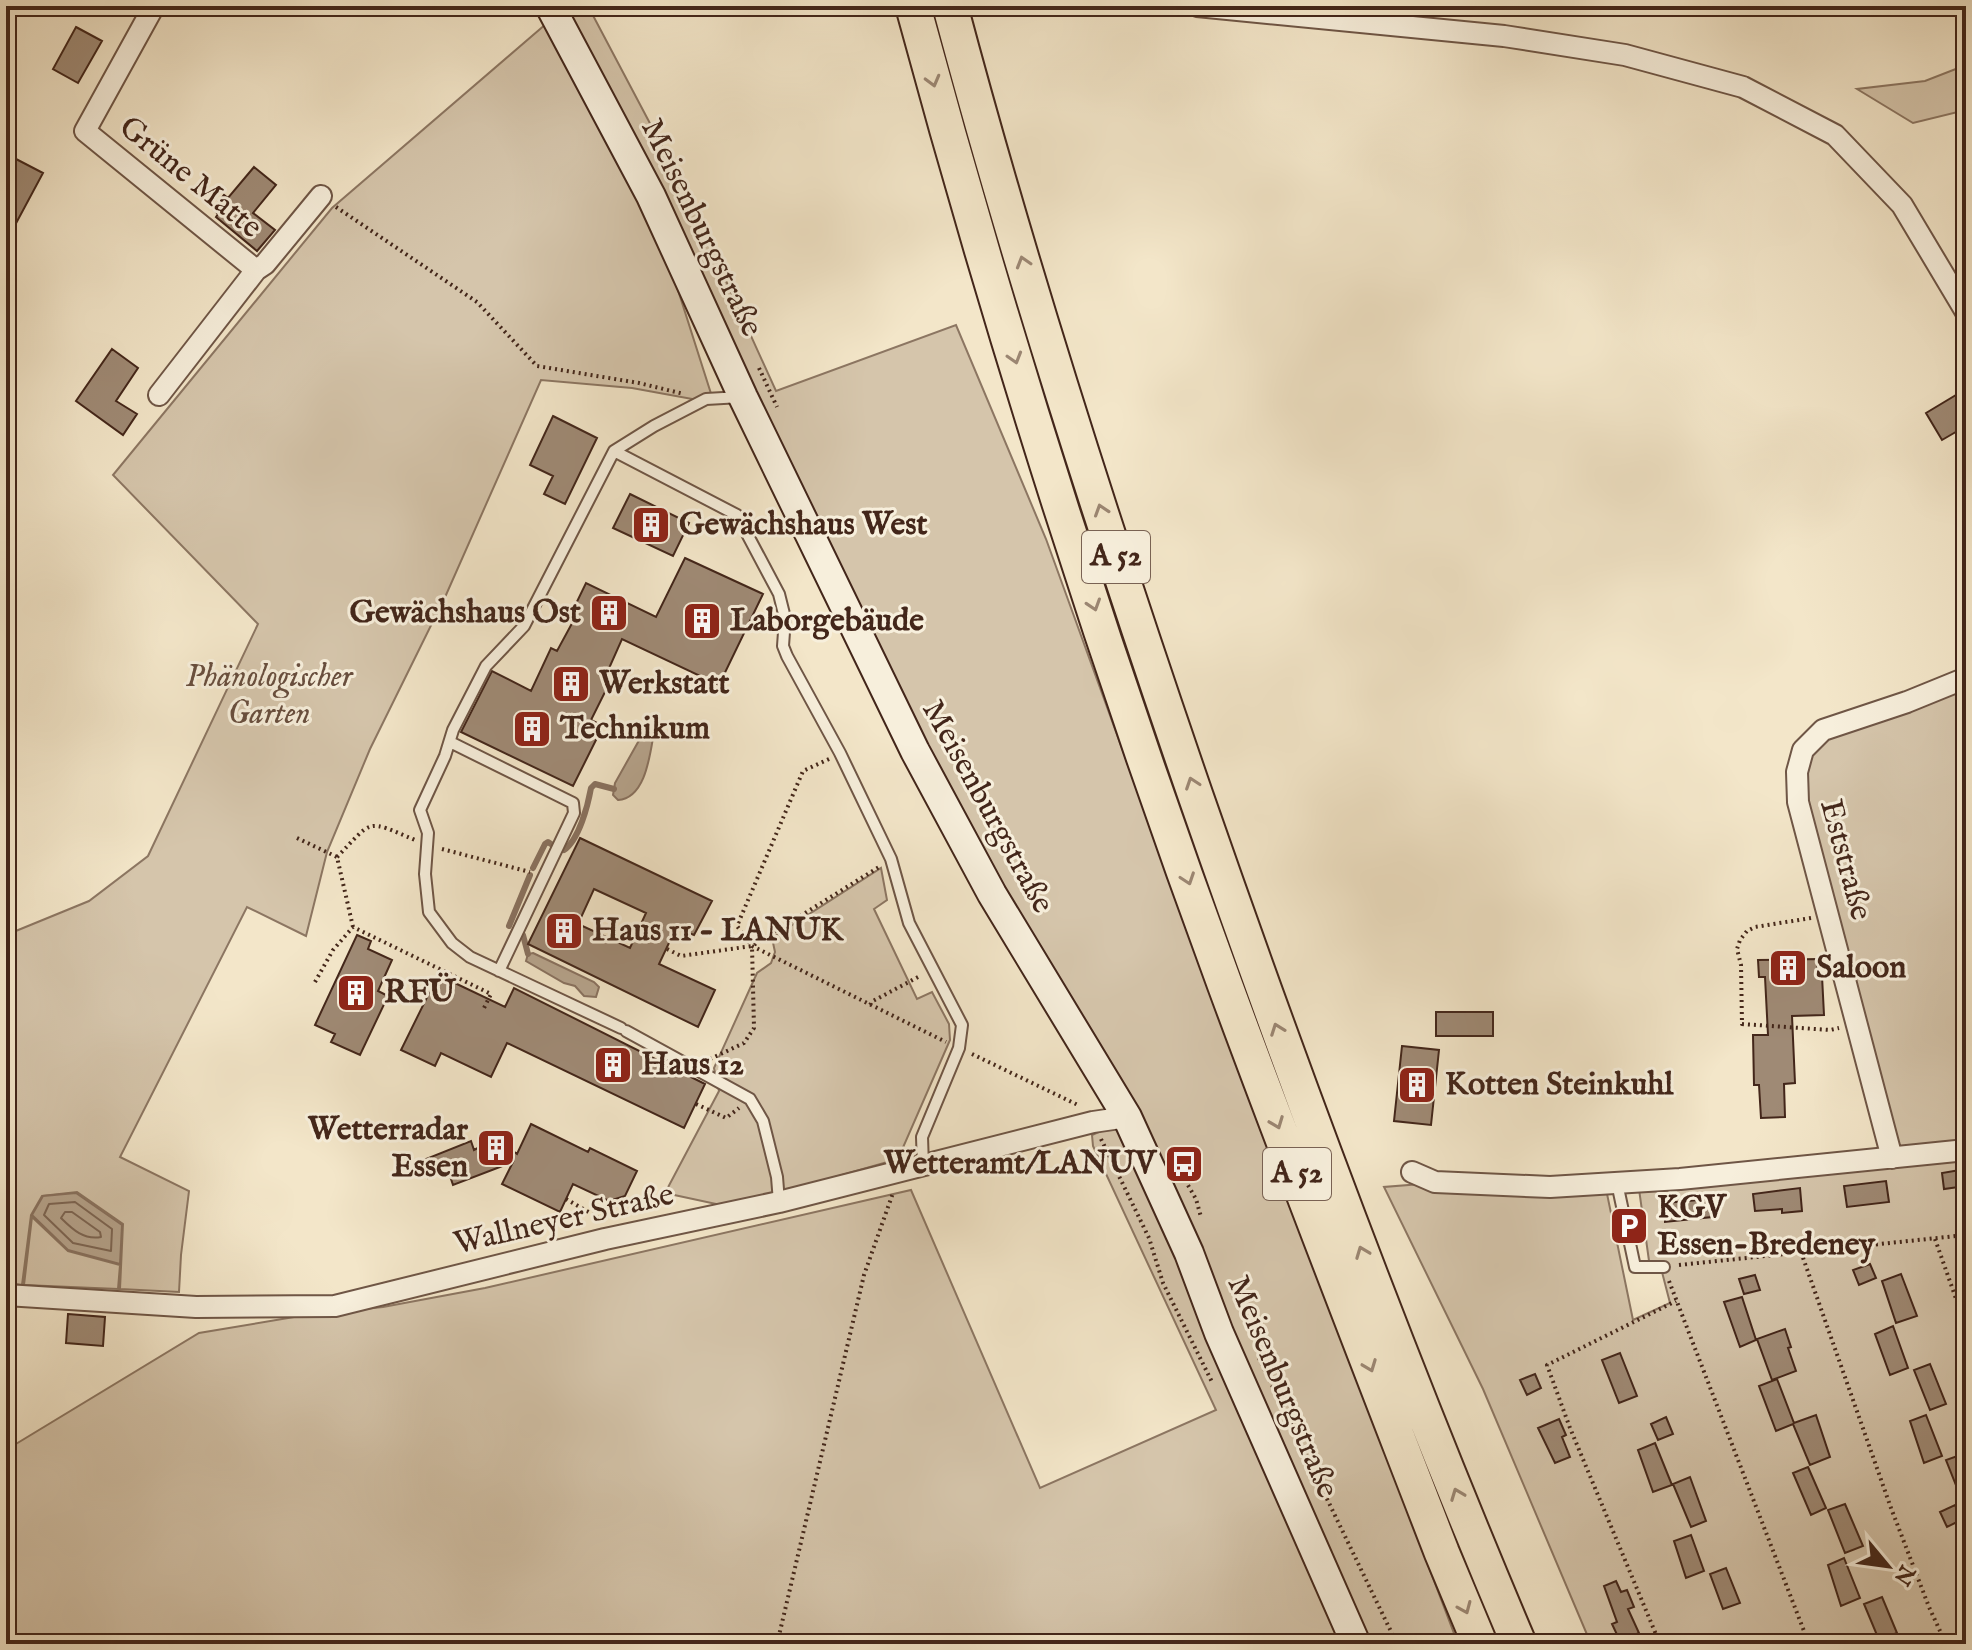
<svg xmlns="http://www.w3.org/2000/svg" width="1972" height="1650" font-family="'IM FELL English',serif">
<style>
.green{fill:#d5c5ab;stroke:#8c7662;stroke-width:2}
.water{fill:#b7a58e;stroke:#897260;stroke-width:2}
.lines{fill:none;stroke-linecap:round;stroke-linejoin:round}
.shore{stroke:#7d6654;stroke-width:2}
.stream{stroke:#897260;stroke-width:6}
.building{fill:#9f8a75;stroke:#43261a;stroke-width:2;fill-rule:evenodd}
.lane-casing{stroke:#6f5646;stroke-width:14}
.street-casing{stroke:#6f5646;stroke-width:24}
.secondary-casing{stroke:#43261a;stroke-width:32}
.highway-casing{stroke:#43261a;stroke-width:38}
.path{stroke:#43261a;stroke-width:4;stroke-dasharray:2 4;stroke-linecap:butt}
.lane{stroke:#f7efdc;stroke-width:10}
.street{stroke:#f7efdc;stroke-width:20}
.secondary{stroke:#f7efdc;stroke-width:28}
.highway{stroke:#f3e6c9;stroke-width:34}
.oneway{stroke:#9b8672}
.labels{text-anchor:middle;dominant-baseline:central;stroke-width:6;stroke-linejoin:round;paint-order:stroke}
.shield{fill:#f7efdc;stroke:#796254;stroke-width:2}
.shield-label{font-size:30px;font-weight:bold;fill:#43261a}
.street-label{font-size:32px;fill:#43261a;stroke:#f7efdc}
.poi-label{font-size:32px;font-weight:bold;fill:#43261a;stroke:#f7efdc;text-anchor:start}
.park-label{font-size:32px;font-style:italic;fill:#684e3e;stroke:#f7efdc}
</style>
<rect width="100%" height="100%" fill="#f3e6c9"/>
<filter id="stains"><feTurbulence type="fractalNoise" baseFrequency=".0025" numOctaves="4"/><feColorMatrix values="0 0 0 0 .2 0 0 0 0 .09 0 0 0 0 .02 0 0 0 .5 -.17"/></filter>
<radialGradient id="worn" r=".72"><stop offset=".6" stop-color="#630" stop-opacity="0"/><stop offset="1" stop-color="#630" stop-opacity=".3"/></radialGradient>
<path class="green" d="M553,6H588L682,184L776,391L956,325L1046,539L1193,944L1458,1644H6V1450L199,1333L306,1315L383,1307L485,1288L911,1190L1040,1488L1216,1410L1093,1146L1092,1135L1128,1119L995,893Z
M554,17L648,196L714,403L632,388L541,380L446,595L370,749L327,852L306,936L247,907L120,1157L189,1191L181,1255L179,1292L120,1289L123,1224L77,1192L42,1196L31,1215L22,1285L6,1283V935L89,901L148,856L258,624L113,475L332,208Z
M1966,65V110L1913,123L1857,89L1925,81Z
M1966,678V1149L1893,1158L1797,785L1824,731Z
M881,868L887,900L874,909L917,999L932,992L949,1024L950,1040L898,1159L730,1207L665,1193L719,1091L714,1068L757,973L771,963L775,952L772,938Z
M1966,1151V1644H1591L1483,1389L1384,1187L1434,1183L1605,1184L1633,1320L1670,1303L1662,1272L1650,1268L1638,1182Z
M32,1217L68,1251L120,1265L118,1289L24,1285Z"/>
<path class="water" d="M650,725L654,732C650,754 646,798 618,800L613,795L615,783L646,728Z
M533,953L594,982L599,987L596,997L584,996L575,986L564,983L526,961L528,954Z
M76,1193L122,1225L120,1264L68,1250L32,1215L43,1196Z"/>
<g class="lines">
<path class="shore" d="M75,1202L112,1229L111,1251L73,1243L44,1215L49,1204Z
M65,1212H72L100,1232L101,1237C84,1240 73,1230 61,1218Z"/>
<path class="stream" d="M564,850C579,840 588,805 591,788L595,784L614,789
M533,868L545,844L548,842L551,844
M509,926L530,875
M523,935L528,954"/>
</g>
<path class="building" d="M76,27L102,41L78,83L53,69Z
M16,159L43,173L6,242V176Z
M254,167L276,185L253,213L275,230L257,251L216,217L218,214L213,209L224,195L228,198Z
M112,349L138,368L116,401L137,414L123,435L76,401Z
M1966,389V426L1942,440L1926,413Z
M553,416L597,438L565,504L544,494L553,476L530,465Z
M630,494L689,523L673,556L613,528Z
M685,558L763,594L719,685L622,639L606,675L612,678L591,720L603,726L573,786L461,732L492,671L531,691L551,648L557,651L576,616L571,614L586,583L656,617Z
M580,838L712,901L694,935L676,928L659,964L715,990L698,1027L528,944ZM594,889L646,913L630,948L578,924Z
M357,935L371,941L368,949L392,960L378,991L388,996L360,1055L331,1042L335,1034L315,1025Z
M1817,959V977L1822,976L1824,1015L1792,1016L1795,1083L1784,1084L1785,1117L1761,1118L1759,1085H1754L1753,1035H1768L1765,977H1759L1758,960Z
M438,975L505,1007L514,988L705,1084L684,1128L507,1043L491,1077L441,1053L435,1066L401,1050Z
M1436,1012H1493V1036H1436Z
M1402,1046L1439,1050L1431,1125L1394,1121Z
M531,1124L588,1152L590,1148L637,1171L625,1196L609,1201L573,1184L560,1212L502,1184L513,1162L453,1185L448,1170L428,1178L421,1161L471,1141L474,1150L493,1140H499L517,1154Z
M1966,1169V1186L1944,1189L1942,1173Z
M1886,1181L1889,1202L1847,1207L1844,1186Z
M1800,1188L1802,1211L1782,1213V1209L1755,1211L1753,1194Z
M1710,1199L1712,1217L1665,1222V1203Z
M1870,1264L1876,1278L1859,1285L1853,1270Z
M1901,1274L1917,1316L1896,1323L1882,1281Z
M1755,1275L1760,1290L1744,1294L1739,1279Z
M1742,1297L1756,1340L1740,1347L1724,1302Z
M68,1314L105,1317L103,1346L66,1343Z
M1893,1326L1908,1368L1890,1375L1875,1334Z
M1785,1329L1791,1347L1788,1348L1796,1371L1772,1380L1757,1339Z
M1620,1353L1637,1396L1619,1403L1602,1360Z
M1930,1364L1946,1404L1930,1410L1914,1370Z
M1535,1374L1541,1388L1527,1395L1520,1380Z
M1777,1379L1794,1423L1816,1415L1830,1457L1810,1465L1793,1424L1776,1431L1759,1386Z
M1926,1415L1942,1456L1924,1463L1910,1421Z
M1666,1417L1673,1434L1658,1440L1651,1424Z
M1559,1419L1566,1435L1562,1437L1570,1457L1555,1463L1538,1428Z
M1655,1443L1672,1485L1653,1492L1638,1450Z
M1963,1454L1966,1463L1965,1508L1946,1460Z
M1808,1467L1826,1508L1811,1515L1793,1473Z
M1690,1477L1706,1521L1691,1527L1673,1484Z
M1845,1504L1863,1546L1845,1553L1828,1510Z
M1955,1505L1961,1520L1947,1527L1940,1512Z
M1691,1535L1704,1571L1686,1578L1674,1541Z
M1844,1558L1860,1598L1841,1606L1828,1565Z
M1726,1568L1740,1603L1723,1609L1710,1574Z
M1616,1581L1621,1592L1627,1590L1634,1607L1628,1609L1639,1633L1620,1641L1612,1624L1617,1622L1604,1586Z
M1882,1597L1897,1633L1879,1640L1864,1604Z"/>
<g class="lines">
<g class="lane-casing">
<path id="lane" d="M614,451L654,426L706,399L741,397
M450,742L573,803L574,813L499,971
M621,1028L470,957L452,943L429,912L425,874L428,833L420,810L445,756L453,730L486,666L524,626L614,451L737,515L779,594L785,618L783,646L787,656L840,753L891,859L909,923L962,1025L959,1048L922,1137L923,1166
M626,1031L750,1099L763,1121L777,1177L779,1202
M1617,1183L1635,1267H1664"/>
</g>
<g class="street-casing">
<path id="street" d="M154,6L85,131L256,270L265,264L321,196
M1197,6L1504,36L1625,55L1743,87L1835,135L1902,205L1966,312
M159,395L256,270
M1892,1158L1798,802L1797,772L1803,750L1823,730L1907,702L1966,678
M1412,1172L1435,1182L1550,1187L1680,1179L1966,1150
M6,1295L196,1307L335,1306L605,1239L779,1202L1093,1122L1127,1117"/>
</g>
<g class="secondary-casing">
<path id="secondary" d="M550,6L651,196L743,397L915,751L992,894L1127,1117L1189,1253L1219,1333L1356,1644"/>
</g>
<g class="highway-casing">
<path id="highway" d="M913,6C1002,335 1107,665 1225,985C1295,1175 1369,1364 1442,1553L1480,1644
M950,6C1021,273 1106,536 1196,797C1295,1082 1401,1366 1519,1644"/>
</g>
<path class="path" d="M336,207L477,302L537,366L639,383L684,394
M759,368L777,407
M829,759L803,771L737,926L752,946L946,1042
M297,838L337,857L353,927
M442,849L530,872
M337,857C374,819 365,819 415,840
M1811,918L1755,927L1747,931L1740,940L1737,949L1741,965L1742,1024L1830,1030L1839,1028
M667,949L681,956L752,946L879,867
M315,982L333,950L353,927L491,994L484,1008
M870,1005L873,1001L920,976
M972,1054L1080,1106
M710,1059L744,1043L754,1028L752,946
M696,1104L726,1118L739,1108
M1101,1139L1149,1238L1163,1283L1212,1382
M1182,1175L1196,1199L1201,1217
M566,1199L602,1220
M1935,1239L1966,1327
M1801,1252L1891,1508L1929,1607L1946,1644
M1679,1265L1966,1235
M1669,1281L1809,1644
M1259,1358L1397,1644
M777,1644L864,1275L893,1193
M1660,1644L1570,1428L1547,1365L1676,1301"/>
<use href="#lane" class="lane"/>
<use href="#street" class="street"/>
<use href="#secondary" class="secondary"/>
<use href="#highway" class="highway"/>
</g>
<defs><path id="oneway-chevron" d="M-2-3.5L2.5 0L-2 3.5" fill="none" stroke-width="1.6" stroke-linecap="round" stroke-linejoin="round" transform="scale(2)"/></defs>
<g class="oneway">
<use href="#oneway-chevron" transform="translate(933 81) rotate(75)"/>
<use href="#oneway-chevron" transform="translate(1023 262) rotate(-107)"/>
<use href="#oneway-chevron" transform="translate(1015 358) rotate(73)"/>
<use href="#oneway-chevron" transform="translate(1101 510) rotate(-108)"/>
<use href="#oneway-chevron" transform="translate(1094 605) rotate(72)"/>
<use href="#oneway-chevron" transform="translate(1192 783) rotate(-109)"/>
<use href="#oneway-chevron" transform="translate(1188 879) rotate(71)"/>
<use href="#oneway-chevron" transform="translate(1277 1029) rotate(-110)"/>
<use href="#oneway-chevron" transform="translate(1277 1123) rotate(69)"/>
<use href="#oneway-chevron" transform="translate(1362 1252) rotate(-111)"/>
<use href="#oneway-chevron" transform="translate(1370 1366) rotate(69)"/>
<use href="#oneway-chevron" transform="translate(1457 1494) rotate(-111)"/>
<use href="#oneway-chevron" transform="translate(1465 1608) rotate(67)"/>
</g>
<defs>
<g id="building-square" transform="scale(2)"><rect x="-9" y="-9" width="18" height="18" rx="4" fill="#8f2418" stroke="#f7efdc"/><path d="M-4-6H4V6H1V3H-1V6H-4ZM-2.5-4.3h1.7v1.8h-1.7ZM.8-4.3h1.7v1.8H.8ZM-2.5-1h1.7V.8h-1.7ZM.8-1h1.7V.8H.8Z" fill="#fff"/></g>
<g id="bus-square" transform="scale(2)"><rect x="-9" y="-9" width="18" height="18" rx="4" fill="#8f2418" stroke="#f7efdc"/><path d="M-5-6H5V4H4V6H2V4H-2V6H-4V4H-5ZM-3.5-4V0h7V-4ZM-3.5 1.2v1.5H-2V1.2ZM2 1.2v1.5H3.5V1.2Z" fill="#fff"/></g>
<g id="parking-square" transform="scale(2)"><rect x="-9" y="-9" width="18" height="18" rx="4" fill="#8f2418" stroke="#f7efdc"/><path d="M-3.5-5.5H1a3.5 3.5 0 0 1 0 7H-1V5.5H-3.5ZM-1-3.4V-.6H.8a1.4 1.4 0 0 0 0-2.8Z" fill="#fff"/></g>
</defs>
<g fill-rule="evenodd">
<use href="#building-square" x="651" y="525"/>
<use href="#building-square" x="609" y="613"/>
<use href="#building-square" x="702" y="621"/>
<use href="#building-square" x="571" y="684"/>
<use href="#building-square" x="532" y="729"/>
<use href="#building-square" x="564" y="931"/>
<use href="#building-square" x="1788" y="968"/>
<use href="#building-square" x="356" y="993"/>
<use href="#building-square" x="613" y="1065"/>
<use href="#building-square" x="1417" y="1085"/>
<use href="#building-square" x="496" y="1148"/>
<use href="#bus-square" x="1184" y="1164"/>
<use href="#parking-square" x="1629" y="1226"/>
</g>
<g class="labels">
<g class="shield">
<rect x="1082" y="531" width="68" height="52" rx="6"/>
<rect x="1263" y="1148" width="68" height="52" rx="6"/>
</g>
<g class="shield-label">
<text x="1116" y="557">A 52</text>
<text x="1297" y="1174">A 52</text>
</g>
<g class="street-label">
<text transform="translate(190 178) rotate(39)">Grüne Matte</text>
<text transform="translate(701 228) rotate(64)">Meisenburgstraße</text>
<text transform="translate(987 807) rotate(61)">Meisenburgstraße</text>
<text transform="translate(1845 860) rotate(75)">Eststraße</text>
<text transform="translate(564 1220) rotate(-13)">Wallneyer Straße</text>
<text transform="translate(1282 1387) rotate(67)">Meisenburgstraße</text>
</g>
<g class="poi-label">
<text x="679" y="525">Gewächshaus West</text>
<text x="581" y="613" text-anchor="end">Gewächshaus Ost</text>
<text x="730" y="621">Laborgebäude</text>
<text x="599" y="684">Werkstatt</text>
<text x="560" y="729">Technikum</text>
<text x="592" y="931">Haus 11 - LANUK</text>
<text x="1816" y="968">Saloon</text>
<text x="384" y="993">RFÜ</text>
<text x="641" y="1065">Haus 12</text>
<text x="1445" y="1085">Kotten Steinkuhl</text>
<text x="468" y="1130" text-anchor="end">Wetterradar<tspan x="468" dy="37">Essen</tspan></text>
<text x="1156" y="1164" text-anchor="end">Wetteramt/LANUV</text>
<text x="1657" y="1208">KGV<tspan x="1657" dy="37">Essen-Bredeney</tspan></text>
</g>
<g class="park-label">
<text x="269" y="677">Phänologischer<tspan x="269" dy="37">Garten</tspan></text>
</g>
</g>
<rect width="1972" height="1650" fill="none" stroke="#f3e6c9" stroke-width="32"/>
<rect x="8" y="8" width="1956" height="1634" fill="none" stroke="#43261a" stroke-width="4"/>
<rect x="16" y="16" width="1940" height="1618" fill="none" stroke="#43261a" stroke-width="2"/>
<g transform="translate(1888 1566) rotate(119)" stroke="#f7efdc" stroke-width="6" paint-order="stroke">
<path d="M0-6L14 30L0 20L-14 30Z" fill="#43261a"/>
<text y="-12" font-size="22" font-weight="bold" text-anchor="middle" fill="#43261a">N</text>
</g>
<rect width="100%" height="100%" filter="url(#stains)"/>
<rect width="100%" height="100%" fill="url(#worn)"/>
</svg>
